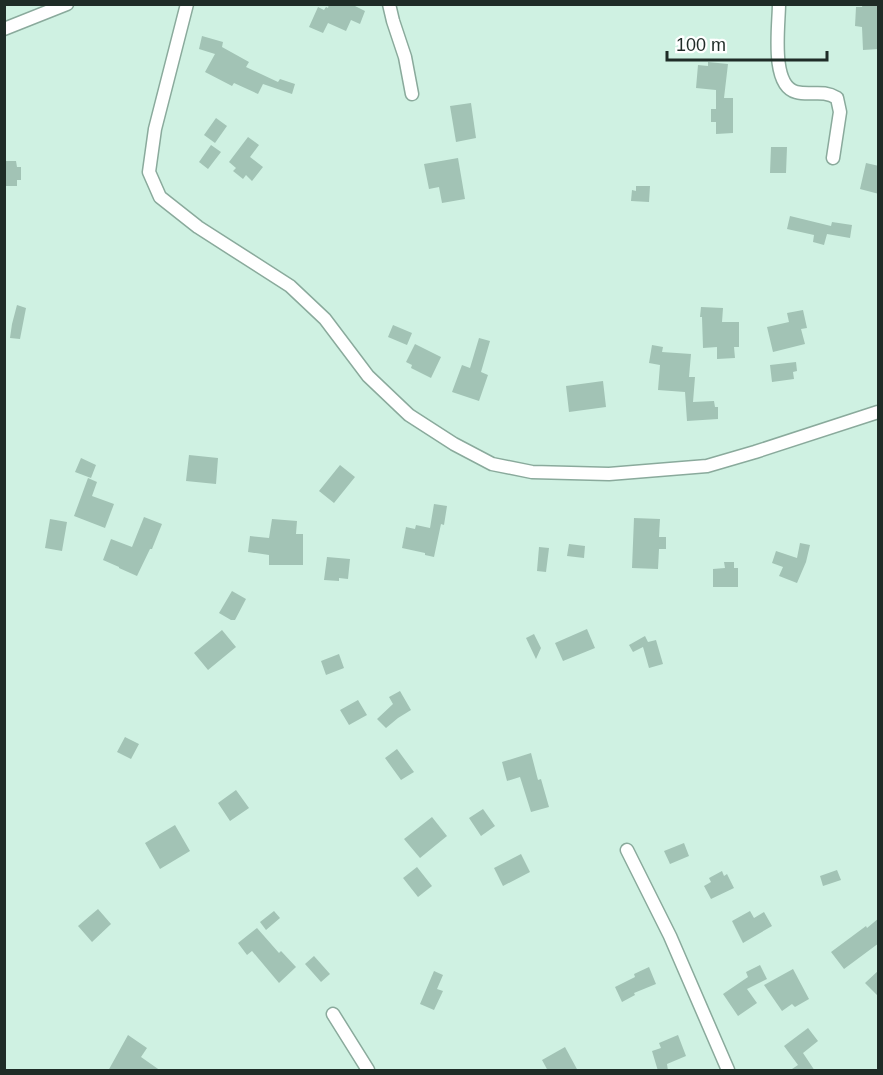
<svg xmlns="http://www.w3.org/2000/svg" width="883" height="1075" font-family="Helvetica,sans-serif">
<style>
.building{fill:#a2c3b5}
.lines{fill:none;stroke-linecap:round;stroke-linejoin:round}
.street-casing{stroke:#8aaa9c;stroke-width:15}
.street{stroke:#fff;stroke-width:12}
</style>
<rect width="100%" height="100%" fill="#cff1e2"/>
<path class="building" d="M329,4H351L365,11L360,24L351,20L346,31L328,23L323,33L309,27L318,7L324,10L326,7L328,8Z
M863,4H879V49L863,50L862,27L855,26L856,7H862Z
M202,36L223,42L222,47L249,62L246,67L278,82L280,79L295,84L292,94L263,84L258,94L234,83L232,86L205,72L215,54L199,49Z
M708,62L728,64L724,98H733V133L716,134V122H711V109H716V90L696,88L698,65L708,66Z
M471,103L476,138L456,142L450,106Z
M216,118L227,126L215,143L204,135Z
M248,137L259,145L250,157L263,167L252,181L246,175L243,179L233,171L236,168L229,162Z
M211,145L221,152L208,169L199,162Z
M771,147H787L786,173H770Z
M458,158L465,199L442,203L439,187L429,189L424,164Z
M4,161H16L17,167H21V180H17V186H4Z
M866,163L879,166V194L860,189Z
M636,186H650L649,202L631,201L632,190L636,191Z
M790,216L831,226L832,222L852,225L850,238L827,234L824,245L813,242L814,235L787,229Z
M17,305L26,308L20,339L10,338L12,324Z
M701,307L723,308L722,322H739V347H734L735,358L717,359V347L703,348L702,317H700Z
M803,310L807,328L801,329L805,344L773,352L767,327L789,322L787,313Z
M393,325L412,333L407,345L388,337Z
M479,338L490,341L481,372L488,375L479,401L452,392L462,365L470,368Z
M415,344L441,357L431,378L411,368L412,365L406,362Z
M652,345L663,347L662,352L691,354L689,377H695L693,402L714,401L715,407H718V419L687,421L685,392L658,390L660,365L649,363Z
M796,362L797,371L793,372L794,379L772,382L770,365Z
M603,381L606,407L569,412L566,386Z
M189,455L218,458L216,484L186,481Z
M81,458L96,465L91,478L75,472Z
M340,465L355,477L334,503L319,491Z
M88,478L97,482L92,496L114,504L105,528L74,516Z
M434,504L447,506L444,525L441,524L434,557L425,555V553L402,548L406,527L415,529L416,525L430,528Z
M144,517L162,524L152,549H150L137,576L119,568V567L103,560L111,539L132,547Z
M634,518L660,519L659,537H666V549H659L658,569L632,568Z
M50,519L67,522L62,551L45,548Z
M272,519L297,521L296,534H303V565H269V555L248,552L250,536L269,538Z
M800,543L810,545L806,562L797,583L779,576L783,567L772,563L776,551L797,558Z
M569,544L585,546L584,558L567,556Z
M539,547L549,548L546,572L537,571Z
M327,557L350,559L348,579L339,578V581L324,580Z
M724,562H734V568H738V587H713V569L725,568Z
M232,591L246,599L235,620H231L219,613Z
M587,629L595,648L563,661L555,643Z
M222,630L236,647L208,670L194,653Z
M534,634L541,648L536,659L526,638Z
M645,636L648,642L656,640L663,664L649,668L643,647L633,652L629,645Z
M339,654L344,668L326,675L321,661Z
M400,691L411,710L398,718L386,728L377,719L393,704L389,697Z
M358,700L367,715L349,725L340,710Z
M125,737L139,744L131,759L117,752Z
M397,749L414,772L401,780L385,758Z
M531,753L538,780L541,779L549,807L531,812L520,777L507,781L502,762Z
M236,790L249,808L230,821L218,803Z
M483,809L495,826L481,836L469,818Z
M432,817L447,836L420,858L404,839Z
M175,825L190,851L160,869L145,843Z
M684,843L689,856L670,864L664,851Z
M521,854L530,872L503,886L494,868Z
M417,867L432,886L418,897L403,878Z
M837,870L841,880L823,886L820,876Z
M722,871L724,876L727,874L734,888L711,899L704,886L711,882L709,878Z
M98,909L111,924L92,942L78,926Z
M274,911L280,918L266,930L260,922Z
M750,911L754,918L764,912L772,926L743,943L732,921Z
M879,918V943L844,969L831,952L866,926L867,928Z
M257,928L279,953L281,951L296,967L279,983L252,951L247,955L238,943Z
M314,956L330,974L321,982L305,964Z
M760,965L767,979L747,989L757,1003L738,1016L723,994L748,977L746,972Z
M649,967L656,984L634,993L635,995L622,1002L615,987L635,977L634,974Z
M793,969L809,999L795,1007L792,1004L782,1011L764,985Z
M879,970V997L865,983Z
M434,971L443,975L437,989L443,991L434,1010L420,1004Z
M808,1028L818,1041L803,1053L815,1071H789L798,1065L784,1046Z
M128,1035L147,1048L141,1057L161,1071H108Z
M678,1035L686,1056L667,1064L668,1071H658L652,1051L661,1048L659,1043Z
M565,1047L578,1071H548L542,1060Z"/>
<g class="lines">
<g class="street-casing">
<path id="street" d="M187,4L155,129L149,172L160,197L198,227L290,286L325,319L368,376L409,415L454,444L492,464L532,472L609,474L707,466L755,452L878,412
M389,4L393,21L405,57L412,94
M779,4C779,25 770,85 796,92C811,96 822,89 837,98L840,112L833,158
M4,29L67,4
M627,850L670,936L728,1070
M333,1014L368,1070"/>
</g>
<use href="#street" class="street"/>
</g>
<rect width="883" height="1075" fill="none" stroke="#1f2c27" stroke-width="12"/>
<path d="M667 51v9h160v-9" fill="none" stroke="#1f2c27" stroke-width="3"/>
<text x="676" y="51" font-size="18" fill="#1f2c27" stroke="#ffffff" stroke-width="4.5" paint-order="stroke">100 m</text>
</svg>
